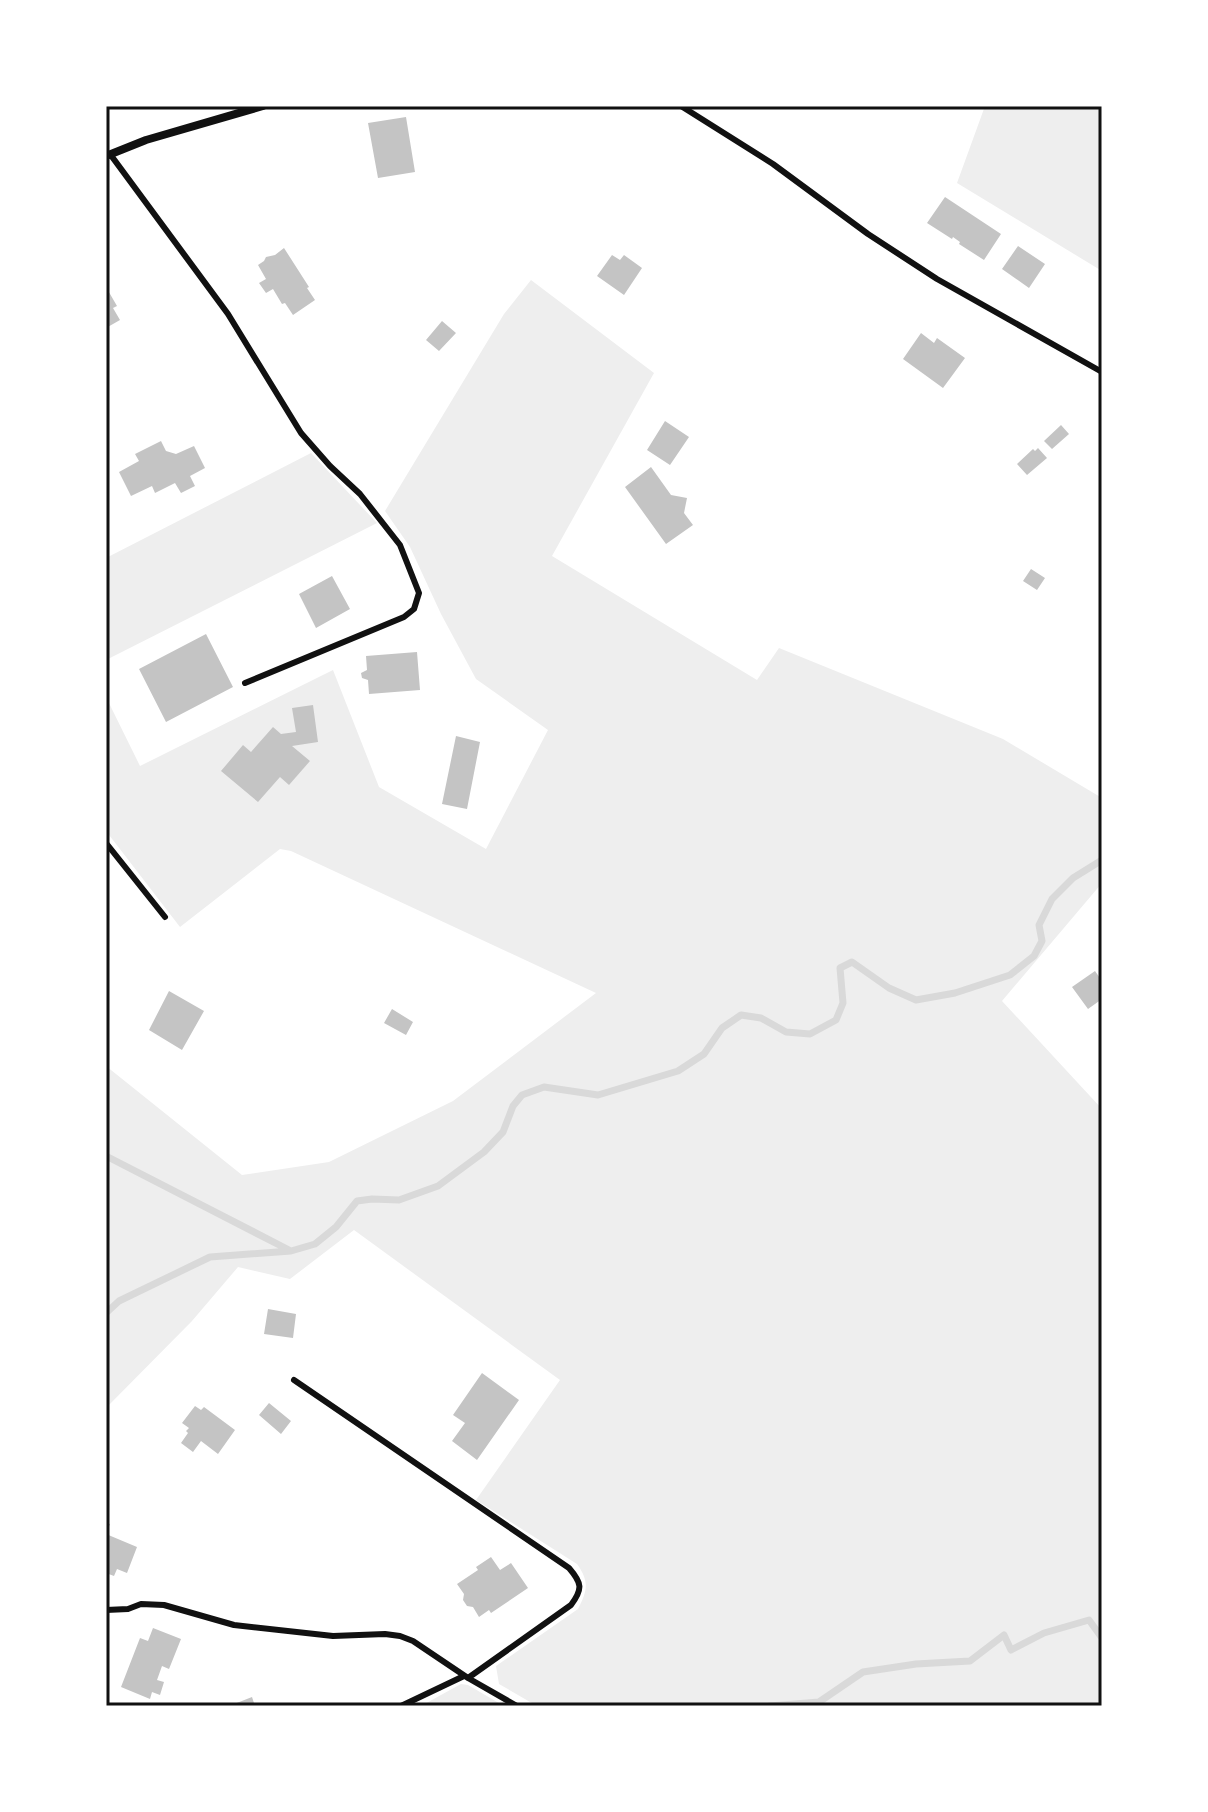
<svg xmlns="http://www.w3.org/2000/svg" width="1208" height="1812" font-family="Manrope,sans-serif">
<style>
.green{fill:#eee}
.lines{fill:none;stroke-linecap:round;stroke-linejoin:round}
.stream{stroke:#d9d9d9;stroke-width:7}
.building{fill:#c4c4c4}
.service{stroke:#111;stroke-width:6}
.minor{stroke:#111;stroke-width:8}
.neatline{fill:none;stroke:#111;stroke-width:3}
</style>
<rect width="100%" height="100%" fill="#fff"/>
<path class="green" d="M985,106H1102V271L957,183Z
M531,280L654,373L552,556L757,680L779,648L1003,739L1102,798V883L1002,1001L1102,1109V1706H537L499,1684L496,1666L578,1609C588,1590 589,1581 577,1564L476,1500L560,1380L354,1230L290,1279L238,1267L192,1321L106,1408V1066L242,1175L329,1162L453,1101L596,993L291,851L280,849L180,927L106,831V697L140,766L333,670L379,787L486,849L548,730L476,679L441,614L410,547L385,511L504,314Z
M311,453L377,523L106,660V558Z
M461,1684L468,1685L504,1706H421Z"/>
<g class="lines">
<path class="stream" d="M106,1156L289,1250
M106,1313L119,1301L210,1257L291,1251L315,1244L336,1227L357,1201L372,1199L399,1200L438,1186L484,1152L503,1132L513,1106L522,1095L544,1087L598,1095L678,1071L704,1054L722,1028L741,1015L761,1018L786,1032L810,1034L836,1020L843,1003L840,968L852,962L889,988L916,1000L955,993L1010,975L1034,956L1042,941L1039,925L1052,899L1073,878L1102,860
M770,1706L819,1702L863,1672L916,1664L970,1661L1004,1635L1011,1650L1044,1633L1089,1620L1102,1638"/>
</g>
<path class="building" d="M406,117L415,172L378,178L368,123Z
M945,197L1001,234L984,260L959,244L960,242L953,237L952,239L927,223Z
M1018,246L1045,264L1029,288L1002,269Z
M284,248L309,287L307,288L315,300L293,315L285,303L282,304L273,289L266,293L259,283L266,279L258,265L264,261L266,257L275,255Z
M612,255L620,260L624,255L642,268L624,295L597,276Z
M106,287L117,306L113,308L120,320L106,328Z
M442,321L456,333L439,351L426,340Z
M921,333L934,343L937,338L965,358L943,388L903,359Z
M665,421L689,437L670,465L647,450Z
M1061,425L1069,434L1052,449L1044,441Z
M161,441L166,451L176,454L194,446L205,468L190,476L195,486L181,493L175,483L155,493L152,486L131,496L119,472L139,461L135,454Z
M1038,448L1047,458L1027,475L1017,464L1033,449L1035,451Z
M651,467L671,495L687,498L684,513L693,525L666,544L625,487Z
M1031,569L1045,578L1037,590L1023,581Z
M332,576L350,609L316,628L299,594Z
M206,634L233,687L166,722L139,669Z
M417,652L420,690L369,694L368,680L362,678L361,673L367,670L366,656Z
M313,705L318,742L292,746L310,761L289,785L280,777L258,802L221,771L243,745L251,752L273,727L281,734L296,732L292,708Z
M456,736L480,742L467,809L442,804Z
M1095,971L1102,981V999L1088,1009L1072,987Z
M169,991L204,1011L182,1050L149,1030Z
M392,1009L413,1022L406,1035L384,1023Z
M268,1309L296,1314L293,1338L264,1334Z
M482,1373L519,1400L477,1460L452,1441L465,1423L453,1415Z
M269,1403L291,1421L281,1434L259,1415Z
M195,1406L201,1410L204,1407L235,1430L218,1454L201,1441L193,1452L181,1443L188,1433L186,1431L189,1428L182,1423Z
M106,1523L110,1524L106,1534L137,1547L127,1573L117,1569L114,1576L106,1573Z
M491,1557L500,1570L511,1563L528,1588L491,1613L489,1610L479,1617L473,1607L467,1606L463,1600L464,1594L457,1584L478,1570L476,1567Z
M153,1628L181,1639L169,1669L162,1666L157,1680L164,1682L160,1695L152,1692L150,1699L121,1687L140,1638L148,1641Z
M252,1697L255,1706H229Z"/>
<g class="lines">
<path class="service" d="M681,106L773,164L868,234L937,279L1102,372
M110,154L228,314L301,433L330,466L360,494L400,545L419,593L414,609L404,617L245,683
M106,843L165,917
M294,1380L569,1568C582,1583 583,1589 571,1605L468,1678
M106,1610L128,1609L141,1604L164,1605L234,1625L333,1636L385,1634L400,1636L413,1641L468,1678L517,1706
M401,1706L464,1676"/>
<path class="minor" d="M106,156L146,140L263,106"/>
</g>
<rect width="1208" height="1812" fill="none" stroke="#ffffff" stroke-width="216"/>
<rect x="108" y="108" width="992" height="1596" class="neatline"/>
</svg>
